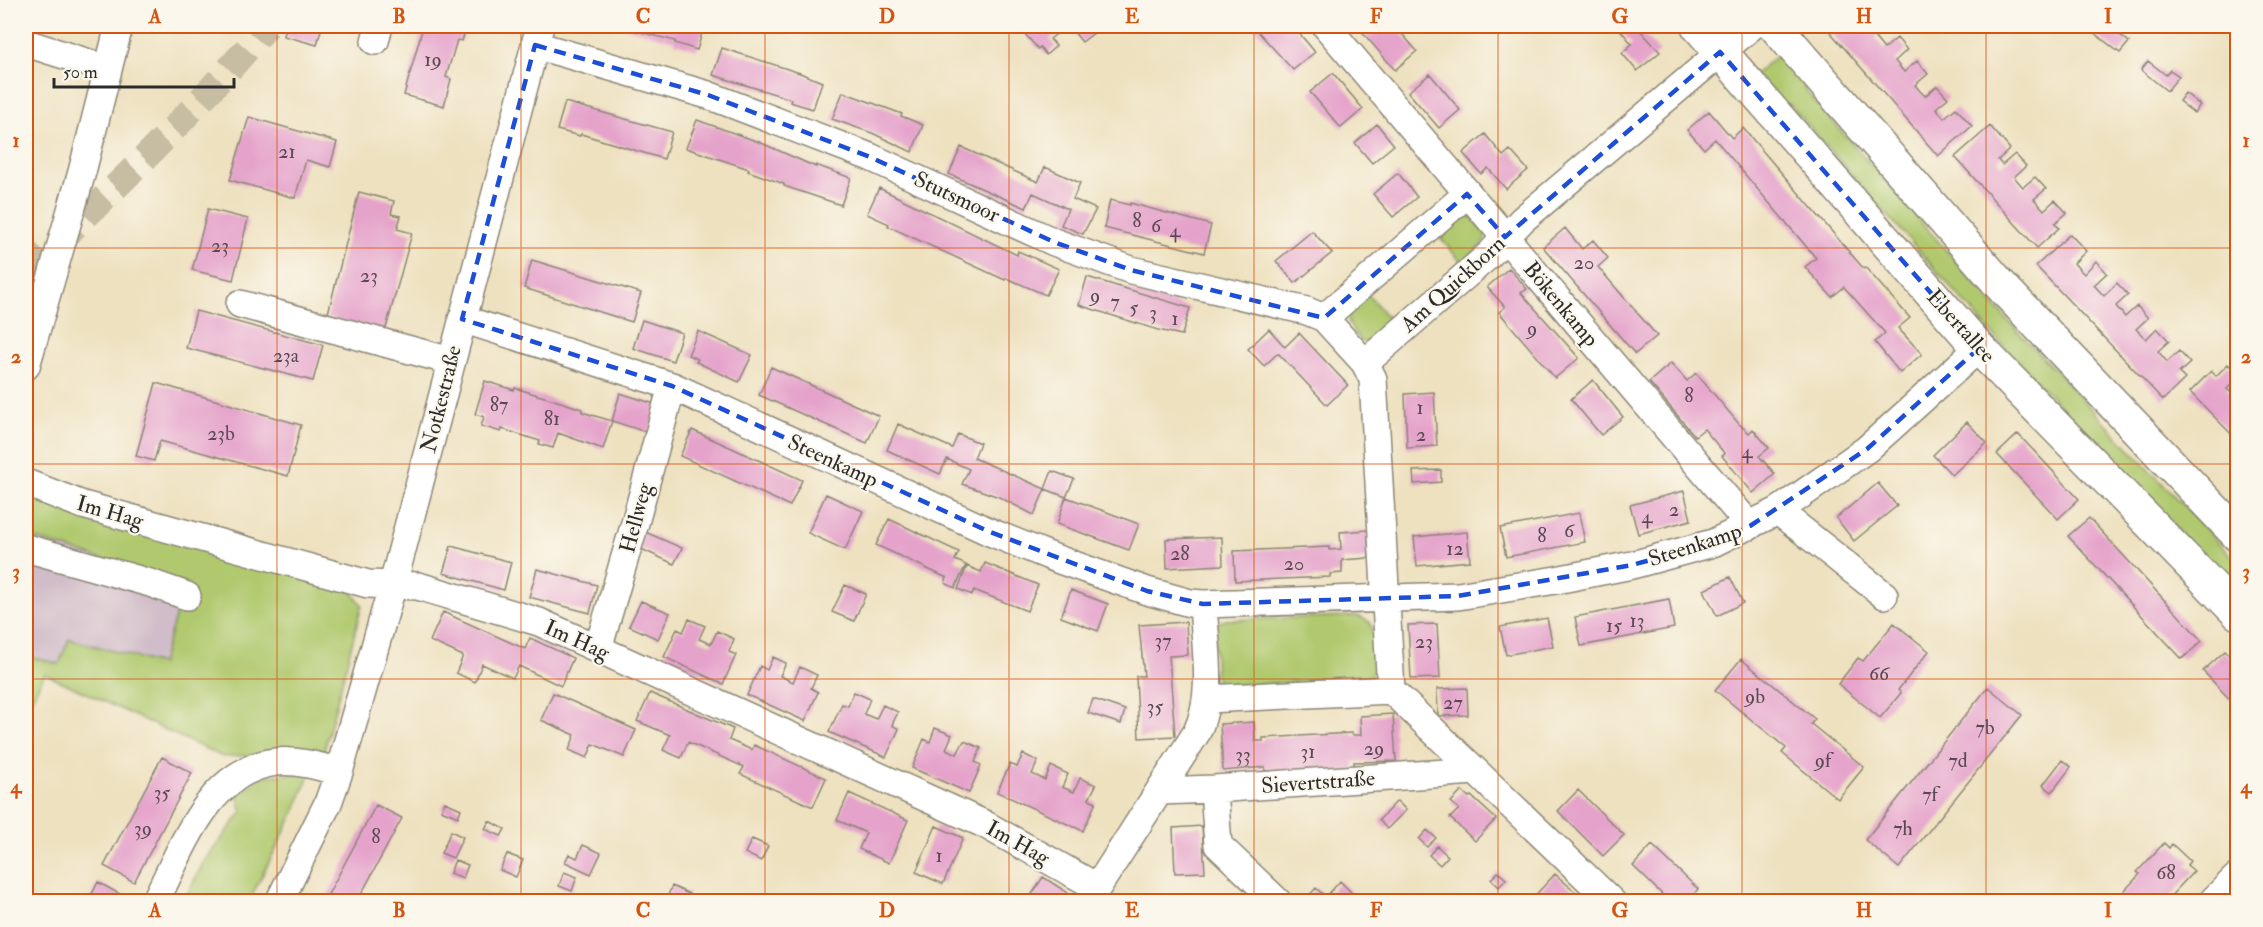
<svg xmlns="http://www.w3.org/2000/svg" width="2263" height="927" font-family="'IM FELL Double Pica',serif">
<style>
.industrial{fill:#d1bdc9}
.green{fill:#b0c96e;stroke:#6e7a4c;stroke-width:1.5}
.building{fill:#e5a3cb}
.lines{fill:none;stroke-linecap:round;stroke-linejoin:round}
.minor-tunnel{stroke:#c7bda2;stroke-width:27;stroke-dasharray:27 14;stroke-linecap:butt}
.minor-casing{stroke:#8c8676;stroke-width:30}
.major-casing{stroke:#8c8676;stroke-width:36}
.minor{stroke:#fff;stroke-width:27}
.major{stroke:#fff;stroke-width:33}
.marked{fill:none;stroke:#1d4ed8;stroke-width:4.5;stroke-dasharray:12 8;stroke-linejoin:round}
.grid{fill:none;stroke:#d5540f;stroke-width:1.5;stroke-opacity:0.55}
.labels{text-anchor:middle;dominant-baseline:central;stroke-width:4.5;stroke-linejoin:round;paint-order:stroke}
.number-label{font-size:20px;fill:#5a4953}
.street-label{font-size:22px;fill:#2b2b2b;stroke:#fbf7ec}
.neatline{fill:none;stroke:#d5540f;stroke-width:2}
.grid-label{font-size:20px;text-anchor:middle;font-weight:bold;fill:#d5540f}
</style>
<rect width="100%" height="100%" fill="#fbf7ec"/>
<filter id="ink" filterUnits="userSpaceOnUse"><feTurbulence type="fractalNoise" baseFrequency=".0167" numOctaves="2"/><feDisplacementMap in="SourceGraphic" scale="12" xChannelSelector="R" yChannelSelector="G"/><feConvolveMatrix kernelMatrix="1 2 1 2 8 2 1 2 1" color-interpolation-filters="sRGB"/></filter>
<filter id="wash" filterUnits="userSpaceOnUse"><feTurbulence type="fractalNoise" baseFrequency=".008" numOctaves="4" result="noise"/><feDisplacementMap in="SourceGraphic" scale="24" xChannelSelector="R" yChannelSelector="G"/><feGaussianBlur stdDeviation="1.35" result="paint"/><feColorMatrix in="noise" values="0 0 0 0 0 0 0 0 0 0 0 0 0 0 0 0 0 1.4 0 .05"/><feComposite in="paint" operator="in"/></filter>
<g filter="url(#wash)">
<rect width="100%" height="100%" fill="#eee1c0"/>
<path class="industrial" d="M26,506L276,577L233,738L223,757L45,674L26,709Z"/>
<path class="green" d="M1782,51L1809,83L1804,89L2011,324L2237,562V594L1997,339L1790,105L1775,102L1753,76Z
M1465,216L1472,217L1485,234V240L1464,265L1437,234L1459,217Z
M1367,293L1394,325C1384,333 1375,344 1362,342C1340,316 1346,316 1367,293Z
M26,489L351,591L362,605L324,751L223,757L45,674L26,709V656L59,664L69,639L161,664L185,584L26,536Z
M1357,616L1370,622C1375,638 1380,664 1369,678L1222,686L1216,680L1214,627L1220,622L1227,620Z
M310,773L294,813L249,901L183,902L205,860L242,812L237,795L264,776Z"/>
<g id="blocks">
<path class="building" d="M286,26H322L317,45L284,36Z
M406,26H467L462,41L457,40L446,77L451,79L444,106L404,95L422,30Z
M618,26H704L697,50L675,43V41Z
M1018,26H1055L1060,31L1050,39L1056,46L1046,55L1040,47L1038,49Z
M1069,26H1103L1082,42Z
M1253,26H1293L1315,52L1293,70Z
M1357,26H1395L1417,51L1395,70Z
M1617,26H1638L1637,27L1660,52L1637,71L1622,53L1632,44Z
M1825,26H1886L1887,27L1875,38L1879,43L1884,49L1897,38L1907,50L1895,61L1904,72L1917,61L1928,74L1915,85L1920,91L1925,96L1937,86L1948,98L1936,108L1944,118L1956,108L1972,126L1938,156Z
M2085,26H2125L2127,27L2120,35L2129,42L2120,53Z
M722,48L800,73L822,82L813,109L790,102L791,99L713,75Z
M2148,61L2166,75L2170,70L2179,76L2167,91L2141,70Z
M1333,73L1363,109L1341,128L1310,92Z
M1430,74L1460,110L1439,128L1408,92Z
M843,92L902,114L901,116L923,125L912,152L872,133L832,119Z
M2185,93L2200,105L2194,113L2179,101Z
M565,102L672,132L664,159L581,134L580,136L557,130Z
M1709,111L1732,138L1743,128L1851,254L1864,269L1865,267L1910,318L1898,328L1922,354L1900,373L1875,342L1885,333L1844,287L1832,297L1805,267L1816,258L1715,139L1704,149L1687,130Z
M249,117L337,142L330,167L306,160L295,198L230,180Z
M697,120L759,142L816,167V165L851,178L841,205L784,186V184L748,171L749,169L686,148Z
M1377,124L1394,145L1372,163L1355,143Z
M1990,126L2010,149L1998,160L2002,165L2015,154L2026,166L2014,177L2023,187L2035,177L2046,189L2034,199L2044,210L2055,200L2067,213L2055,223L2059,228L2037,248L1955,157Z
M1485,134L1503,156L1510,150L1528,170L1506,189L1488,168L1481,174L1463,153Z
M961,147L1038,182L1045,167L1080,183L1073,199L1096,209L1083,234L1061,225L1068,209L1033,193L1026,208L949,174Z
M1398,173L1417,197L1393,217L1373,194Z
M879,188L1017,255L1018,251L1059,269L1046,295L1006,278L1005,280L905,234L888,226L889,224L867,214Z
M359,192L394,201L391,214L401,216L397,229L412,233L385,332L327,317Z
M1110,200L1130,205V203L1211,225L1204,253L1104,228Z
M208,209L248,219L233,280L192,270Z
M1565,228L1582,249L1593,240L1608,258L1598,267L1657,336L1635,354L1543,247Z
M1312,231L1332,253L1295,283L1276,261Z
M2070,234L2086,251L2074,263L2079,269L2084,274L2096,261L2107,273L2094,285L2104,296L2117,283L2128,295L2116,306L2125,317L2137,306L2148,318L2136,329L2146,339L2157,328L2169,341L2158,351L2167,362L2179,351L2190,363L2179,373L2185,379L2163,400L2036,266Z
M532,260L641,293L632,322L524,288Z
M1509,268L1527,289L1521,293L1579,358L1555,378L1499,312L1505,307L1487,287Z
M1087,277L1190,308L1182,335L1158,330L1079,305Z
M196,311L323,345L313,381L186,348Z
M642,320L682,333L673,361L633,348Z
M1269,329L1285,347L1299,333L1348,385L1327,405L1278,353L1264,366L1248,349Z
M698,331L752,355L739,382L696,362L698,359L688,355Z
M1671,363L1687,381L1696,373L1739,424L1749,433L1753,429L1769,448L1759,456L1775,474L1753,493L1722,456L1725,454L1704,429L1695,436L1649,382Z
M2228,364L2238,374V378L2227,389L2238,399V441L2190,392L2211,371L2216,376Z
M771,367L879,416L867,443L759,395Z
M1593,380L1623,417L1601,435L1571,399Z
M485,381L514,390L515,388L567,404L582,409V412L612,421L603,449L558,433L553,448L539,444L540,441L502,429L501,432L481,426L484,417L475,414Z
M156,383L301,425L288,476L160,441L154,461L136,456Z
M1434,392L1437,446L1407,448L1405,394Z
M620,393L658,405L649,433L612,421Z
M1967,422L1987,443L1952,475L1933,455Z
M898,424L952,448L958,434L980,443L974,458L1045,489L1034,515L999,497L962,484L969,469L947,459L940,474L887,450Z
M692,430L802,480L790,506L680,456Z
M2018,434L2079,499L2058,519L1997,454Z
M1441,470V482L1414,484L1413,471Z
M1052,471L1074,479L1066,497L1045,489Z
M1878,483L1897,506L1854,541L1836,518Z
M1684,491L1691,520L1638,534L1630,505Z
M826,494L863,511L845,550L808,533Z
M1066,497L1139,524L1129,550L1057,524Z
M1579,513L1585,542L1506,557L1500,528Z
M2089,518L2202,641L2182,659L2068,536Z
M889,519L959,552L955,560L966,565L955,588L945,583L947,578L876,545Z
M1368,530L1369,558L1342,560V573L1330,574V577L1235,581L1234,551L1329,547V550L1341,549L1340,532Z
M643,531L682,548L674,564L639,548Z
M1467,532L1470,561L1417,566L1414,537Z
M1222,537L1223,565L1167,568L1166,539Z
M451,546L511,562L504,590L443,573Z
M985,563L1038,585L1027,611L974,590L972,595L958,589L967,566L981,572Z
M537,569L597,585L590,613L529,597Z
M1730,577L1743,603L1717,616L1704,590Z
M845,585L866,594L854,621L832,612Z
M1071,590L1108,604L1098,631L1061,617Z
M1669,599L1674,628L1581,646L1575,617Z
M641,601L670,613L658,639L629,626Z
M443,612L525,649L530,638L573,658L561,686L519,666L513,678L482,664L475,682L456,673L463,656L430,641Z
M1547,618L1553,646L1506,655L1500,627Z
M689,619L705,626L699,639L711,644L717,631L734,639L729,652L736,655L723,684L664,657L677,629L683,632Z
M1186,622L1188,655L1169,656L1175,736L1139,738L1136,676H1144L1139,625Z
M1894,623L1929,651L1898,690L1901,693L1880,718L1838,684L1858,658L1863,661Z
M1437,624L1440,678L1411,679L1408,625Z
M2225,651L2238,664V708L2203,671Z
M773,657L786,663L780,676L793,682L800,667L817,675L811,688L818,692L805,721L747,695L760,666L767,670Z
M1741,659L1815,719L1811,724L1864,767L1838,799L1782,753L1786,748L1715,690Z
M1988,687L2022,715L1899,868L1865,840Z
M1467,688L1468,715L1438,716L1437,689Z
M854,692L870,699L864,714L876,719L883,705L898,712L892,725L899,729L886,757L829,732L842,704L848,706Z
M553,693L636,730L624,757L593,744L587,758L569,750L575,735L541,720Z
M650,693L733,729L729,740L752,750L754,745L826,778L813,807L740,774L744,767L688,742L681,758L663,750L670,735L637,721Z
M1093,699L1125,710L1121,724L1088,713Z
M1393,714L1396,761L1354,762V771L1265,777V767L1223,771L1220,724L1254,722L1255,741H1263V738L1334,734L1352,733V735H1361L1360,716Z
M935,728L952,735L946,749L957,754L964,741L981,748L975,762L981,765L969,793L912,768L924,739L930,742Z
M1023,754L1038,761L1032,774L1045,780L1051,766L1068,774L1062,787L1074,792L1080,778L1096,785L1089,799L1096,802L1083,831L997,792L1010,764L1017,767Z
M162,757L192,773L134,882L104,866Z
M2062,760L2071,767L2052,792L2043,785Z
M1578,790L1624,835L1603,856L1558,811Z
M1462,791L1469,797L1471,796L1496,819L1475,841L1450,818L1459,809L1451,802Z
M849,793L908,820L889,863L859,849L866,833L837,820Z
M1397,801L1406,810L1387,829L1379,820Z
M445,802L461,809L458,817L441,810Z
M376,805L402,818L357,902H324Z
M489,821L505,829L501,836L485,829Z
M936,826L963,838L943,884L916,872Z
M1202,826L1205,872L1175,873L1173,828Z
M1427,830L1436,838L1427,847L1419,839Z
M451,831L463,837L453,858L441,853Z
M752,839L768,846L761,861L745,853Z
M2164,843L2169,848L2172,844L2190,861L2187,865L2194,871L2167,900L2164,897L2159,902H2114L2140,874L2137,872Z
M583,845L601,853L591,874L565,862L569,854L577,858Z
M1652,845L1698,889L1687,902H1670L1633,866Z
M1437,846L1448,856L1440,865L1429,855Z
M507,854L523,860L516,877L500,870Z
M455,860L468,865L463,878L450,873Z
M564,872L577,877L572,891L559,886Z
M1498,872L1506,879L1499,887L1491,879Z
M1555,874L1579,895L1573,902H1529Z
M1043,877L1068,893L1063,902H1027Z
M1340,881L1351,892L1342,902L1305,900L1316,888L1326,897Z
M98,882L125,897L123,902H88Z
M672,886L689,894L686,902L666,900Z"/>
</g>
</g>
<g filter="url(#ink)">
<use href="#blocks" fill-opacity="0" stroke="#8c8676" stroke-width="1.5"/>
<g class="lines">
<path class="minor-tunnel" d="M26,272C110,194 193,113 267,26"/>
<g class="minor-casing">
<path id="minor" d="M1326,26L1750,526
M375,41L379,26
M26,43L108,69
M535,45L708,95L870,157L1054,242L1131,270L1307,311L1324,318L1365,363
M240,304L451,361
M1324,318L1467,194
M462,319L672,386L990,532L1057,559L1147,591L1190,603L1203,604L1458,596L1556,580L1632,565L1713,543L1778,511L1867,449L1979,348
M26,366L82,172L119,26
M26,483L83,505L368,584L418,586L539,622L984,824L1097,887
M1778,511L1884,595
M26,548L150,583L187,596
M598,649L635,523L672,386
M1391,690L1373,379L1365,363L1489,255L1522,220L1752,26
M1391,690L1612,902
M1207,699L1391,690
M1214,789L1218,845L1278,902
M1160,791L1214,789L1475,771
M155,902C182,849 208,770 276,762C297,760 319,766 339,772
M279,902L328,803L339,772L393,584L540,26
M1088,902L1197,732C1215,693 1205,646 1203,604"/>
</g>
<g class="major-casing">
<path id="major" d="M1698,26L1979,348L2238,613
M1775,26L2003,288L2238,535
M2216,902L2238,880"/>
</g>
<use href="#minor" class="minor"/>
<use href="#major" class="major"/>
</g>
</g>
<path class="marked" d="M535,45L708,95L870,157L1054,242L1131,270L1324,318L1467,194L1505,237L1720,52L1979,348L1867,449L1750,526L1713,543L1632,565L1458,596L1203,604L1147,591L990,532L672,386L462,319Z"/>
<path class="grid" d="M277,26V902M521,26V902M765,26V902M1009,26V902M1254,26V902M1498,26V902M1742,26V902M1986,26V902M26,248H2238M26,464H2238M26,679H2238"/>
<g class="labels">
<g class="number-label">
<text x="433" y="59">19</text>
<text x="287" y="151">21</text>
<text x="1137" y="220">8</text>
<text x="1156" y="225">6</text>
<text x="1175" y="230">4</text>
<text x="220" y="245">23</text>
<text x="1584" y="262">20</text>
<text x="369" y="275">23</text>
<text x="1095" y="295">9</text>
<text x="1115" y="301">7</text>
<text x="1134" y="307">5</text>
<text x="1153" y="312">3</text>
<text x="1175" y="318">1</text>
<text x="1532" y="328">9</text>
<text x="286" y="355">23a</text>
<text x="1689" y="395">8</text>
<text x="499" y="404">87</text>
<text x="1420" y="407">1</text>
<text x="552" y="418">81</text>
<text x="221" y="433">23b</text>
<text x="1421" y="434">2</text>
<text x="1747" y="451">4</text>
<text x="1674" y="509">2</text>
<text x="1647" y="516">4</text>
<text x="1569" y="530">6</text>
<text x="1542" y="535">8</text>
<text x="1455" y="548">12</text>
<text x="1180" y="553">28</text>
<text x="1294" y="563">20</text>
<text x="1637" y="620">13</text>
<text x="1614" y="625">15</text>
<text x="1163" y="640">37</text>
<text x="1424" y="641">23</text>
<text x="1879" y="673">66</text>
<text x="1755" y="696">9b</text>
<text x="1453" y="702">27</text>
<text x="1155" y="706">35</text>
<text x="1985" y="727">7b</text>
<text x="1374" y="748">29</text>
<text x="1308" y="751">31</text>
<text x="1243" y="754">33</text>
<text x="1823" y="760">9f</text>
<text x="1958" y="760">7d</text>
<text x="162" y="792">35</text>
<text x="1930" y="794">7f</text>
<text x="143" y="828">39</text>
<text x="1903" y="828">7h</text>
<text x="376" y="836">8</text>
<text x="939" y="855">1</text>
<text x="2166" y="872">68</text>
</g>
<g class="street-label">
<text transform="translate(957 197) rotate(25)">Stutsmoor</text>
<text transform="translate(1453 284) rotate(-42)">Am Quickborn</text>
<text transform="translate(1561 304) rotate(50)">Bökenkamp</text>
<text transform="translate(1961 326) rotate(48)">Ebertallee</text>
<text transform="translate(441 399) rotate(-76)">Notkestraße</text>
<text transform="translate(833 461) rotate(25)">Steenkamp</text>
<text transform="translate(110 512) rotate(16)">Im Hag</text>
<text transform="translate(636 518) rotate(-75)">Hellweg</text>
<text transform="translate(1695 545) rotate(-18)">Steenkamp</text>
<text transform="translate(577 640) rotate(24)">Im Hag</text>
<text transform="translate(1318 782) rotate(-4)">Sievertstraße</text>
<text transform="translate(1018 843) rotate(29)">Im Hag</text>
</g>
</g>
<rect width="2263" height="927" fill="none" stroke="#fbf7ec" stroke-width="66"/>
<path d="M54 78v9h180v-9" fill="none" stroke="#2b2b2b" stroke-width="3"/>
<text x="63" y="78" font-size="18" fill="#2b2b2b" stroke="#fbf7ec" stroke-width="4.5" paint-order="stroke">50 m</text>
<rect x="33" y="33" width="2197" height="861" class="neatline"/>
<g class="grid-label">
<text x="155" y="23">A</text>
<text x="399" y="23">B</text>
<text x="643" y="23">C</text>
<text x="887" y="23">D</text>
<text x="1132" y="23">E</text>
<text x="1376" y="23">F</text>
<text x="1620" y="23">G</text>
<text x="1864" y="23">H</text>
<text x="2108" y="23">I</text>
<text x="16" y="147">1</text>
<text x="2246" y="147">1</text>
<text x="16" y="363">2</text>
<text x="2246" y="363">2</text>
<text x="16" y="578">3</text>
<text x="2246" y="578">3</text>
<text x="16" y="793">4</text>
<text x="2246" y="793">4</text>
<text x="155" y="917">A</text>
<text x="399" y="917">B</text>
<text x="643" y="917">C</text>
<text x="887" y="917">D</text>
<text x="1132" y="917">E</text>
<text x="1376" y="917">F</text>
<text x="1620" y="917">G</text>
<text x="1864" y="917">H</text>
<text x="2108" y="917">I</text>
</g>
</svg>
